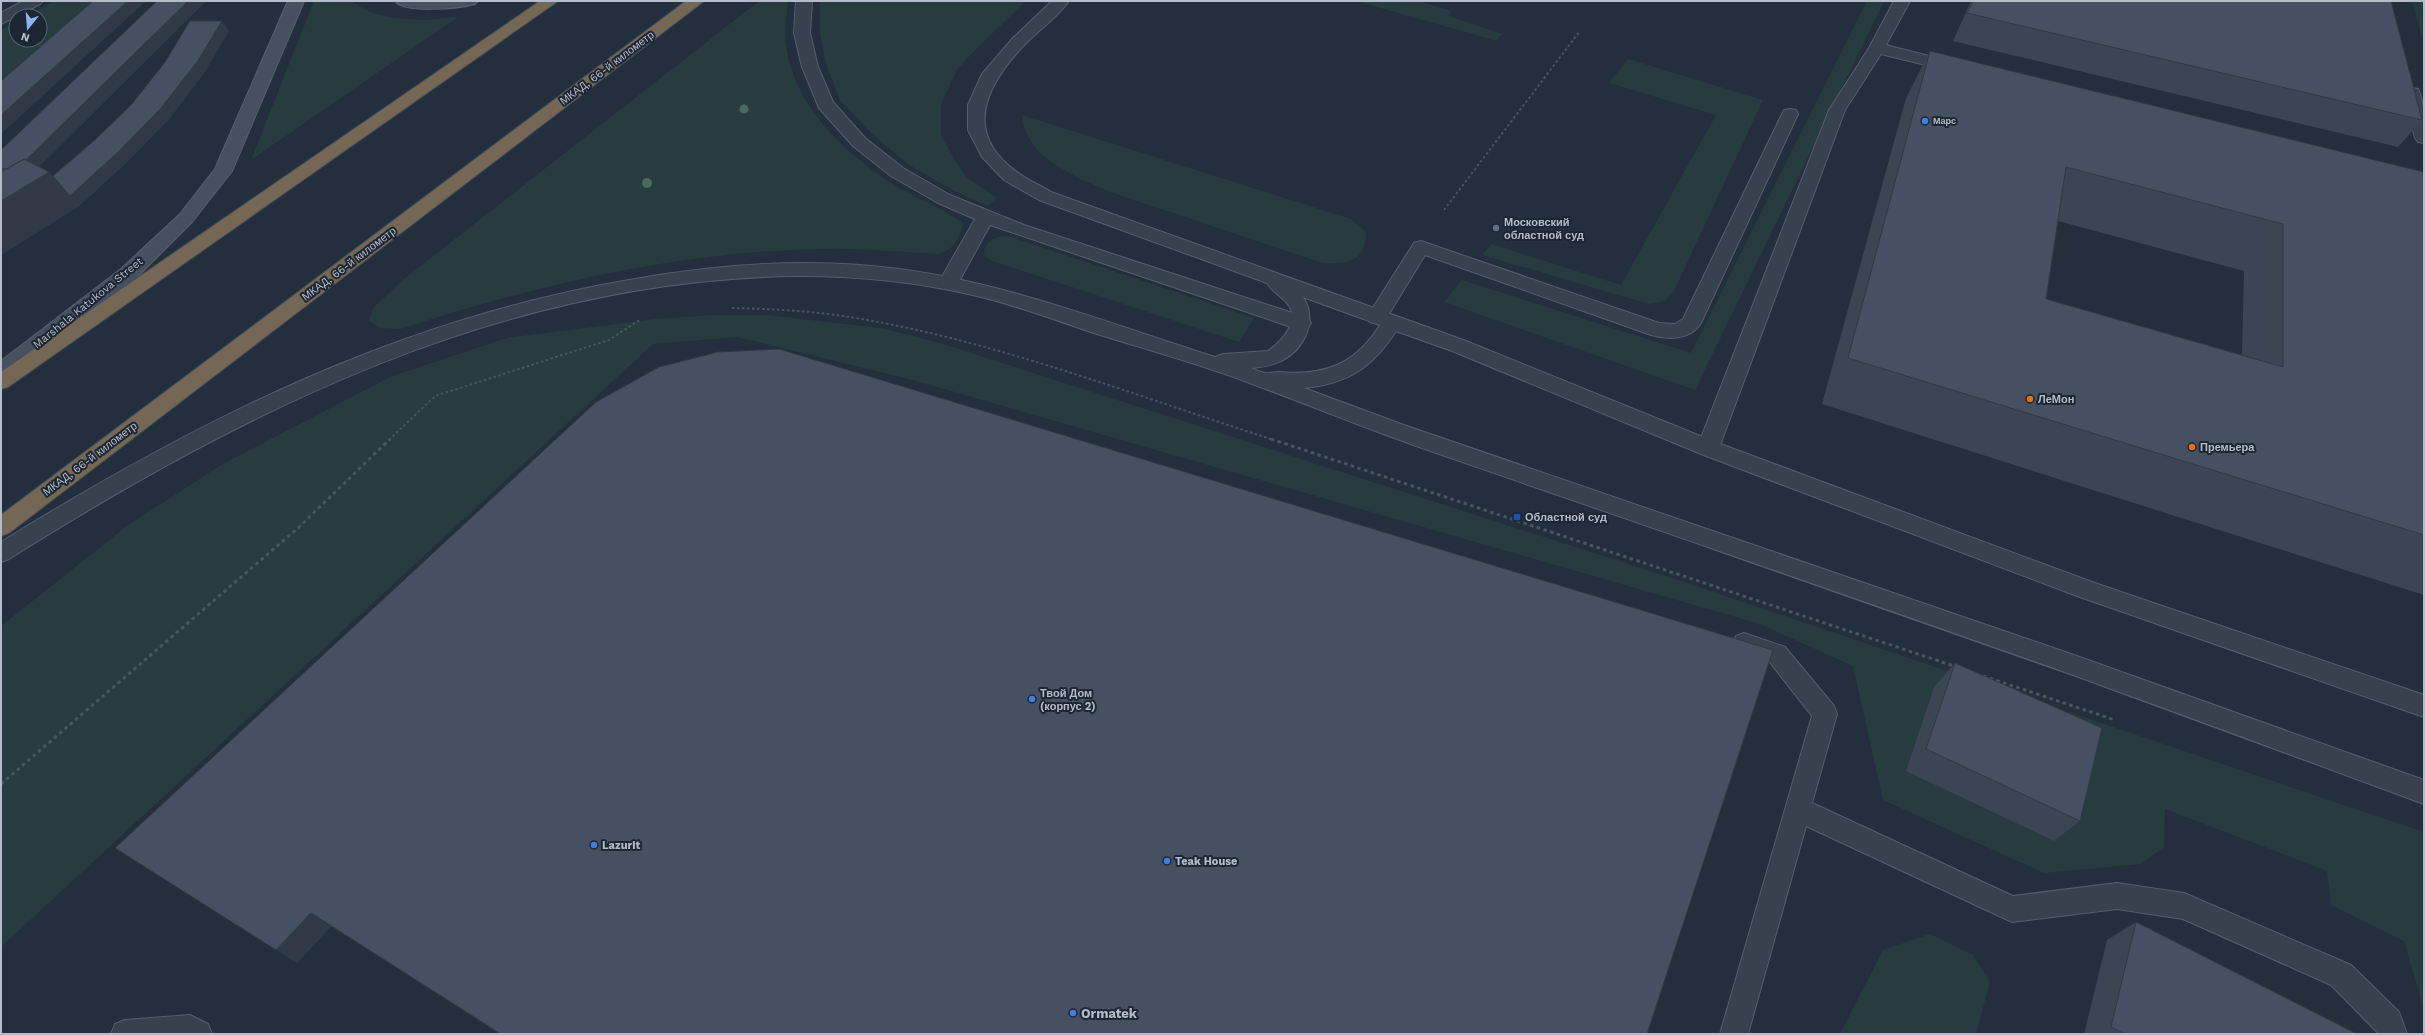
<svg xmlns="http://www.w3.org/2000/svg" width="2425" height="1035" font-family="'Work Sans',sans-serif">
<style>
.green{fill:#263c3f}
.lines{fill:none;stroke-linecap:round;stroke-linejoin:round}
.lane-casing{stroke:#565f6c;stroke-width:2}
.street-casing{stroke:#565f6c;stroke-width:2}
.secondary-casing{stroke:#565f6c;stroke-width:2}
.highway-casing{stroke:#434c59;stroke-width:2}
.path-far1{stroke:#44595c;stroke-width:2;stroke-dasharray:2.5 2.5;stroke-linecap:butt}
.path{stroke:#44595c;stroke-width:3;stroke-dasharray:3.5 3.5;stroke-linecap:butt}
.lane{fill:#38414e;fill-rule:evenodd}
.street{fill:#38414e;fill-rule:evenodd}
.secondary{fill:#465061;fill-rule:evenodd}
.highway{fill:#746855;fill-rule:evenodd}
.tree{fill:#4b6a5d}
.wall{fill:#3b4654;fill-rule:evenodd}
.shaded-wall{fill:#303945}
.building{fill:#455162;stroke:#303945;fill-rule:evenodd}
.shop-dot{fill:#3f7fe0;stroke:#1d2633;stroke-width:1.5}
.service-dot{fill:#5c6f8a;stroke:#1d2633;stroke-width:1.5}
.food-dot{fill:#e8710a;stroke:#1d2633;stroke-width:1.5}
.transit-dot{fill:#1a4fb4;stroke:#1d2633;stroke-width:1.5}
.labels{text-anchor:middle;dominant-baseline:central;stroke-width:4;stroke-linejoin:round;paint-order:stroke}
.far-poi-label{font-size:9px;font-weight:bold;fill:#b4bcc9;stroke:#1d2633;text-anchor:start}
.street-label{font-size:11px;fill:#b4bcc9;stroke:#1d2633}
.poi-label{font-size:11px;font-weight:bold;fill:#b4bcc9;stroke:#1d2633;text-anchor:start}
.near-poi-label{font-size:13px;font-weight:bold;fill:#b4bcc9;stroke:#1d2633;text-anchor:start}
</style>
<rect width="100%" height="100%" fill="#242f3e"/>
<path class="green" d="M54,1H106L1,94V30L16,22V40H40V16H27Z
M314,1H350L370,12L392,18L425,20L458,17L251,160Z
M759,1H788C787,12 785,23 785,34C788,104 849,159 905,191C919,199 956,215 963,224C960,238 953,251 938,254C900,252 861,248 823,249C680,251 536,285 400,329L381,328L369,321L373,308L404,279Z
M820,1H1026L976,49L957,70L941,104V136L955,160L966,177L997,198L988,206L954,191L909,165L873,135L840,100L826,64L820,32Z
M1356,1H1418L1452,11L1448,16L1502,34L1497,41Z
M1867,1H1884L1695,390L1444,302L1462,280L1691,353Z
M2412,1H2424V45Z
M1628,59L1763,100L1674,291L1665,301L1649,304L1482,255L1491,244L1621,285L1716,115L1609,83Z
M1022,115L1351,219L1366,232C1366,261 1349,264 1323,263C1273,247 1224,230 1174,213C1131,199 1083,186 1046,158C1034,149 1022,130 1022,115Z
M1001,236L1011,237L1254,318L1239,342L992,261L984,255C985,243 989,240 1001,236Z
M711,315H767L881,328L940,343L1678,580L2424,832V1010L2404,941L2331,905L2327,871L2165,809L2164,847L2141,864L2044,873L1883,800L1853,666L1760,624L913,380L737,337L653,344L1,947V626L127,526L221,465L390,377L507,338L655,319Z
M1930,934L1973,955L1990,982L1976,1034H1840L1883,950Z"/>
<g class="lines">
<g class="lane-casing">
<path id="lane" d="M23,1H43L40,4L1,24V13Z
M796,1H812L810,33L818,67L833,102L865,138L903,168L950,195L1024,225L1308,318L1311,323L1308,328L1301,330L1294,328L990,225L956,287L949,289L942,287L939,282L975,219L938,203L891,176L853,146L819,108L802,67L794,33Z
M1894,1H1910L1886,45L1960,64L1962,67L1960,70L1954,72L1881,54L1845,110L1719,448L1715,454L1708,456L1701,454L1697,448L1829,110L1869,48Z
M2412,88L2418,89C2425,104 2424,127 2424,143L2418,142L2415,138L2404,93L2406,89Z
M1790,109L1796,110L1798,114L1701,323C1691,340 1668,340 1651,335L1425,255L1384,322L1377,324L1370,322L1367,317L1414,243L1421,241L1659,323L1675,324L1683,319L1782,114L1784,110Z
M1744,633L1785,647L1834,706L1837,714L1812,803L2013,896L2117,883L2184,893L2351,965L2399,1012L2407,1034H2379L2331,985L2183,919L2117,909L2012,922L1806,826L1748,1034H1720L1812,716L1769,661L1736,650L1732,643L1736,636Z
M190,1015L208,1024L212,1034H111L115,1024L125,1020Z"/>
</g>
<g class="street-casing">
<path id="street" d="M1052,1H1069C1058,17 1039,30 1025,44C987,84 961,132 1017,172C1027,180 1040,185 1051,192L1466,341L1715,442L2092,582L2424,695V717L2077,596L1701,454L1452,351L1396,331C1373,367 1348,384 1304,388L1401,424L2074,655L2424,780V804C2307,761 2190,717 2073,675C1855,597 1635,522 1416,446C1359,426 1304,403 1247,382C1199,364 1149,350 1100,335C1060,322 1019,306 977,296C919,282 858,276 799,276C507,279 250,407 9,559L1,562V542C202,418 400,318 635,279C721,264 811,257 899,269C1007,283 1111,324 1215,357L1223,354L1268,351C1281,342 1302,320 1287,303C1281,296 1272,292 1267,283L1039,200L1004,180L982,157L968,130V105L982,74L1013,38ZM1303,297L1380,325C1355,365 1324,376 1278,372C1274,372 1272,373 1269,373C1264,374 1256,370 1251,368C1261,367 1272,366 1281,361C1305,349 1318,320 1303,297Z"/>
</g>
<g class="secondary-casing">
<path id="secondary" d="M288,1H304L232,171L192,222L135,279L8,377L1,379V361L121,269L180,214L215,169Z
M395,1H478L475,4C461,8 404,14 395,1Z"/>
</g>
<g class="highway-casing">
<path id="highway" d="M540,1H558L8,387L1,389V372Z
M686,1H704L9,533L1,536V515Z"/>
</g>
<path class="path-far1" d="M1444,210L1580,31
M732,308C773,309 815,311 856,318C999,342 1136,396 1274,440
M389,440L435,396L609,340L641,319"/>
<path class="path" d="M1271,439L1954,666
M1983,676L2115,720
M1,784L298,528L390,439"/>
<use href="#lane" class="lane"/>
<use href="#street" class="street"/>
<use href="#secondary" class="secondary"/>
<use href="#highway" class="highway"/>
</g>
<g class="tree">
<circle cx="744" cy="109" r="4.5"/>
<circle cx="647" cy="183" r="5"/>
</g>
<path class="wall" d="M157,1H206L39,166L53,176L96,139L222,21L229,31L204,73L169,119L127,162L79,206L1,255V150Z
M1971,1H2391L2422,120L2398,147L1953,41Z
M1930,51L2424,172V595L1822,404L1906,98ZM2058,221L2244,271L2242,355L2046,299Z
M1955,663L2080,821L2054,841L1906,771L1934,687Z
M115,848L1647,1034H500L331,926L297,963Z
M2136,922L2357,1034H2084L2107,940Z"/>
<path class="shaded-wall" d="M128,1H146L1,134V115Z
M188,1H206L26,180L17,169Z
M222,21L229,31L204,73L169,119L127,162L79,206L1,255V201L49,172L70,196Z
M311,913L331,926L297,963L276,950Z"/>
<path class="building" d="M93,1H128L1,115V81Z
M157,1H188L26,160L24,159L7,169L1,168V150Z
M1973,1H2391L2422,120L1967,13Z
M190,21H222L197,62L161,108L119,151L70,196L53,176L96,139L132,104L165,62Z
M1930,51L2424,172V535L1848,358ZM2066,167L2283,224V367L2046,299Z
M24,159L49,172L1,201V172Z
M779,349L1773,650L1647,1034H501L311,913L276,950L115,848L596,402L659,367L718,352Z
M1955,663L2102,728L2080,821L1926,749Z
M2136,922L2357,1034H2125L2111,1027Z"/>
<g class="shop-dot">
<circle cx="1925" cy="121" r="4"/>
<circle cx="1032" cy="699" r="4"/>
<circle cx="594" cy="845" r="4"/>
<circle cx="1167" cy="861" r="4"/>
<circle cx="1073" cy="1013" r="4"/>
</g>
<circle class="service-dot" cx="1496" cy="228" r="4"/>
<g class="food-dot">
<circle cx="2030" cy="399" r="4"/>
<circle cx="2192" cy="447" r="4"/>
</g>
<rect class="transit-dot" x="1513" y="513" width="8" height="8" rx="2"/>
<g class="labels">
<g class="far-poi-label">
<text x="1933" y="121">Марс</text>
</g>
<g class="street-label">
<text transform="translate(607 68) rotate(-37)">МКАД, 66-й километр</text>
<text transform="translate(349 264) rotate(-37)">МКАД, 66-й километр</text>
<text transform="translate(88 303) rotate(-39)">Marshala Katukova Street</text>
<text transform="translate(90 459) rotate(-37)">МКАД, 66-й километр</text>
</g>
<g class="poi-label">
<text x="1504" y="222">Московский<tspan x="1504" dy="13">областной суд</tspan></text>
<text x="2038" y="399">ЛеМон</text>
<text x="2200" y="447">Премьера</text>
<text x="1525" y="517">Областной суд</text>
<text x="1040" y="693">Твой Дом<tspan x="1040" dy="13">(корпус 2)</tspan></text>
<text x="602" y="845">Lazurit</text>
<text x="1175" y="861">Teak House</text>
</g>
<g class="near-poi-label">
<text x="1081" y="1013">Ormatek</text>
</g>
</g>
<rect width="2425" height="1035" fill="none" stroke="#b4bcc9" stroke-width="4"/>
<g transform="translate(28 28) rotate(197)"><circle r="19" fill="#1d2633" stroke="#59626f"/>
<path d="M0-3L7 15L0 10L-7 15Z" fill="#8ab4f8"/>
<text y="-6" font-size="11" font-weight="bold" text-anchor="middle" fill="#b4bcc9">N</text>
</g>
</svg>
